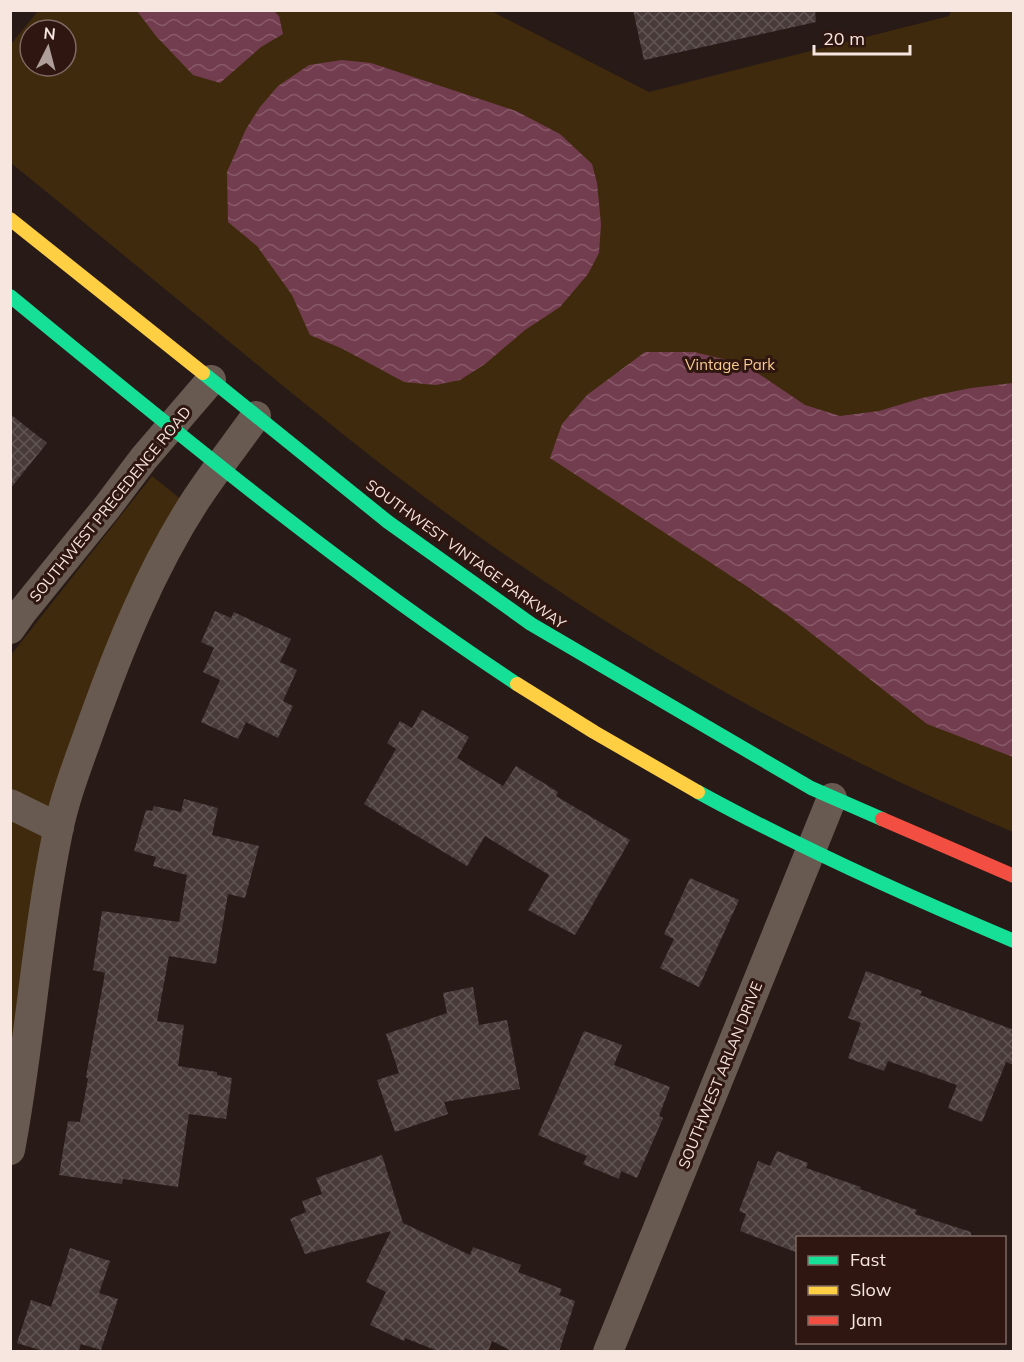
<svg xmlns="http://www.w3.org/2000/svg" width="1024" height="1362" font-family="Mulish,sans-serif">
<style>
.green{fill:#3f2a0d;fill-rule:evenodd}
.water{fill:url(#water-waves)}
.building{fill:url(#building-cross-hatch)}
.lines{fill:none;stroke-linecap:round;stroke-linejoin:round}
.street{stroke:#685a51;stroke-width:30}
.fast{stroke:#16e098;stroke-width:14}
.slow{stroke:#ffcf43;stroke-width:14}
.jam{stroke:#f24e42;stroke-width:14}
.labels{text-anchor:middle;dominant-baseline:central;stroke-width:6;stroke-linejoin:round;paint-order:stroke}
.park-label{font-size:15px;fill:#f8cb90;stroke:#2f1610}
.street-label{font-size:15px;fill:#f7e5e0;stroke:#2f1610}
</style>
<defs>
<pattern id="water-waves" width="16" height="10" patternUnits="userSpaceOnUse" patternTransform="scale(1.5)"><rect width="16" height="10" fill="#733d50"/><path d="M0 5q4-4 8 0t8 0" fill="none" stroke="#885969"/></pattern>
<pattern id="building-cross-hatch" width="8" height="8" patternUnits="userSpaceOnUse" patternTransform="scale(1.5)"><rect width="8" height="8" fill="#473a39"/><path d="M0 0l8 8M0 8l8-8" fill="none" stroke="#625655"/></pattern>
</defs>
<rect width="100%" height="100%" fill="#281a17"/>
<path class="green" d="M38,11H491L649,92L949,16L951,11H1013V832C821,753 636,649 467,528C387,471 312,410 237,348C161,286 86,224 11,163V44ZM30,30H66V66H30Z
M152,476L182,500L72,741C30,846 24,964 11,1075V655Z"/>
<path class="water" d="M137,11H274L279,16L283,34L261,47L220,83L193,75L156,36Z
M342,60L371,63L516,111L560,134L592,164L597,183L601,224L599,253L588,274L560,307L525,330L485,364L460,380L436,385L404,382L343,349L310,335L292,295L257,246L228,222L227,172L246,129L260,107L278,86L309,65Z
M645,352H694L744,364L805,405L840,416L879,411L922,398L971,388L1013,383V757L927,724L793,619L751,589L550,458L562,424L587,395Z"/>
<path class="building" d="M633,10H815L816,22L644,60Z
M10,414L47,443L10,489Z
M215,611L231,618L234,612L291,639L280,662L297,670L283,701L293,706L278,738L246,722L238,739L201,722L220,680L203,672L214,648L201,642Z
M422,710L469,737L457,758L503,786L516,766L558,792L556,796L630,840L575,935L528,910L549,875L485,836L467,866L364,804L396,749L387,743L400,721L412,728Z
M184,799L218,808L212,835L259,846L245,898L228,894L216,964L169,956L157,1021L184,1025L178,1066L217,1072V1075L232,1078L226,1119L189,1114L178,1187L123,1179L122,1184L59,1175L68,1121L80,1122L88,1079L86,1077L105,973L93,970L102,911L179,922L187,875L153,866L156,857L134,851L146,810L152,811L154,806L181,812Z
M690,878L739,900L699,987L660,968L674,939L664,934Z
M866,971L922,991L920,995L1014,1030V1065L1006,1062L982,1122L948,1108L957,1085L888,1061L884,1071L848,1058L861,1023L848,1018Z
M473,987L479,1025L507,1020L520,1089L444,1102L448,1114L395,1132L377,1080L399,1073L386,1034L447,1013L443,993Z
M584,1031L622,1045L614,1065L670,1087L659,1116L663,1118L637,1178L621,1171L619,1179L583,1164L587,1156L538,1135Z
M777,1151L808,1163L806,1168L861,1187L860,1189L917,1210L915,1214L971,1232V1238H798V1253L740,1231L746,1214L739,1211L758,1161L770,1166Z
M382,1155L403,1223L470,1255L473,1247L521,1265L518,1272L562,1289L559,1295L575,1301L559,1352H514L492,1341L488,1352H440L405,1338L404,1341L370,1325L386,1292L366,1282L391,1231L305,1254L290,1219L306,1212L302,1201L322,1194L316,1178Z
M70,1248L110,1261L99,1293L118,1299L101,1350L81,1344L78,1352H46L17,1343L31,1300L51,1307Z"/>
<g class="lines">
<path class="street" d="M10,629L22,612L107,507L144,458L211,380
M10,804L59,828
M10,1150C30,1045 36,937 58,831C65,796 79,761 91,727C119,649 150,571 195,501C214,472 236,444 256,416
M608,1352L832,798"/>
<path class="fast" d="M10,296C175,431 339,567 517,684
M203,373L388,522L531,624L811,788L882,819
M698,792C800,848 907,896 1014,941"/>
<path class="slow" d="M10,219L203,373
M517,684L594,732L698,792"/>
<path class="jam" d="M882,819L1014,876"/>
</g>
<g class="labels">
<g class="park-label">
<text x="730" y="364">Vintage Park</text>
</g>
<g class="street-label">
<text transform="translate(110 504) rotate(-51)">SOUTHWEST PRECEDENCE ROAD</text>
<text transform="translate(466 554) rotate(36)">SOUTHWEST VINTAGE PARKWAY</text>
<text transform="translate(720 1075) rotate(-68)">SOUTHWEST ARLAN DRIVE</text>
</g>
</g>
<rect width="1024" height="1362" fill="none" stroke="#f7e5e0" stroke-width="24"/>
<rect x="796" y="1236" width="210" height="108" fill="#2f1610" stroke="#7f6963" stroke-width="1.5"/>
<rect x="808" y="1256" width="30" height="9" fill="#16e098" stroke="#7f6963" stroke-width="1.5"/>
<text x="850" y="1266" font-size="18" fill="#f7e5e0">Fast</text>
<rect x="808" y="1286" width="30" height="9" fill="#ffcf43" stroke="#7f6963" stroke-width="1.5"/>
<text x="850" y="1296" font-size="18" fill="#f7e5e0">Slow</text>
<rect x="808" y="1316" width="30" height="9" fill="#f24e42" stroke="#7f6963" stroke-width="1.5"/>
<text x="850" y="1326" font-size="18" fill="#f7e5e0">Jam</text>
<g transform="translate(48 48) rotate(6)"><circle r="28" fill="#2f1610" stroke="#7f6963" stroke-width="1.5"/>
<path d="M0-4.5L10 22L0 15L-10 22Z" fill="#af9e9a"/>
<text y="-9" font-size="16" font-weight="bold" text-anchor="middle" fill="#f7e5e0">N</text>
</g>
<path d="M814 45v9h96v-9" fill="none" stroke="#f7e5e0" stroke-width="3"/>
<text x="823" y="45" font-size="18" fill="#f7e5e0" stroke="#2f1610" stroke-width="4.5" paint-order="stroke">20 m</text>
</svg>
